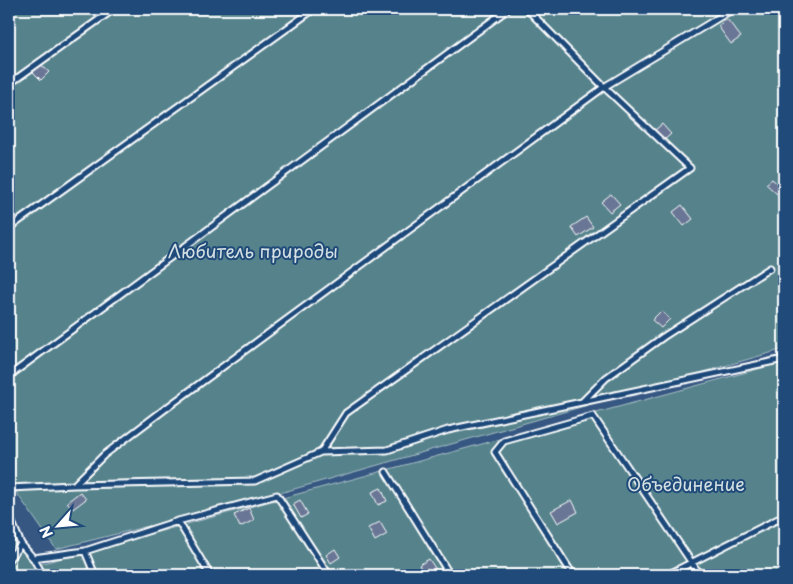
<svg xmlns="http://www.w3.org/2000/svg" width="793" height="584" font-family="'Playpen Sans',sans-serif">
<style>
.green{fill:#54828b;stroke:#aac0c5}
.building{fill:#6b7695;stroke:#fff}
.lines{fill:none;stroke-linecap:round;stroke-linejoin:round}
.service-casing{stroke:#fff;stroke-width:9}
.service{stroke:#1f4a7a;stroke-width:5}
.labels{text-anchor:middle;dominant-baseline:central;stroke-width:4;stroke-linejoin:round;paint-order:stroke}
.park-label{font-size:18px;fill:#d4e0e2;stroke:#1f4a7a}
</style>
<rect width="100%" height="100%" fill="#365782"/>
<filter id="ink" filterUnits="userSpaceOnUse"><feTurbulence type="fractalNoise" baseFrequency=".02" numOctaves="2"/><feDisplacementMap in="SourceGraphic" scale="10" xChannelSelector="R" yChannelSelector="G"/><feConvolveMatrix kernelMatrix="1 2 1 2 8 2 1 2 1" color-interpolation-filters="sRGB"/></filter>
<g filter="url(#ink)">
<path class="green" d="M9,9H784V349L273,495L56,549L9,482Z
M784,362V575H46L40,564Z
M9,503L22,543L40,575H9Z"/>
<path class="building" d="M727,19L741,37L731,44L718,26Z
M38,62L49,72L41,80L31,70Z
M662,124L671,134L662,142L654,131Z
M772,179L782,188L777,194L766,184Z
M611,194L620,204L610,212L601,202Z
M682,205L693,219L684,226L673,212Z
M586,217L593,227L578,237L571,227Z
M661,311L670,319L661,328L652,320Z
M381,488L387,501L378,505L372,492Z
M80,492L86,499L73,509L67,502Z
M300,500L308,514L301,518L293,504Z
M572,500L578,512L558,523L551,511Z
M249,508L254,520L240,527L234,515Z
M380,522L387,534L375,541L368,528Z
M335,549L340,557L331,563L326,555Z
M429,559L437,571L425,575L419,565Z"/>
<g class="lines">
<g class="service-casing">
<path id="service" d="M733,9L604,87L165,409L104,455L74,485L255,481L321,452L387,450L448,430L582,402L606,378L663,337L770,268
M9,84L114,9
M9,228L314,9
M9,376L508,9
M582,402L784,359
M321,452L346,413L690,168L604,87L527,9
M386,472L450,575
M9,488L74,485
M9,515L21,544L33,558L43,575
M178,521L277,495L329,575
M85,551L95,575
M33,558L85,551L178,521L210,575
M9,559L21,544
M573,575L495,452L504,441L593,416L700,575
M667,575L784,516"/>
</g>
<use href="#service" class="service"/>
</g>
</g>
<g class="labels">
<g class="park-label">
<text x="253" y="250">Любитель природы</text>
<text x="686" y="483">Объединение</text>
</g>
</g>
<rect width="793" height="584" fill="none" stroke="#1f4a7a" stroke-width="30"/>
<rect x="15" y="15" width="763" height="554" fill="none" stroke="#fff" stroke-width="2" filter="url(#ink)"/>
<g transform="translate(58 526) rotate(243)" stroke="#1f4a7a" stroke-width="4" paint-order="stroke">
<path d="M0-4L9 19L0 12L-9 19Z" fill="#ffffff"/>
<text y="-8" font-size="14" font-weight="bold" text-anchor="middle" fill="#ffffff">N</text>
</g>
</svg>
